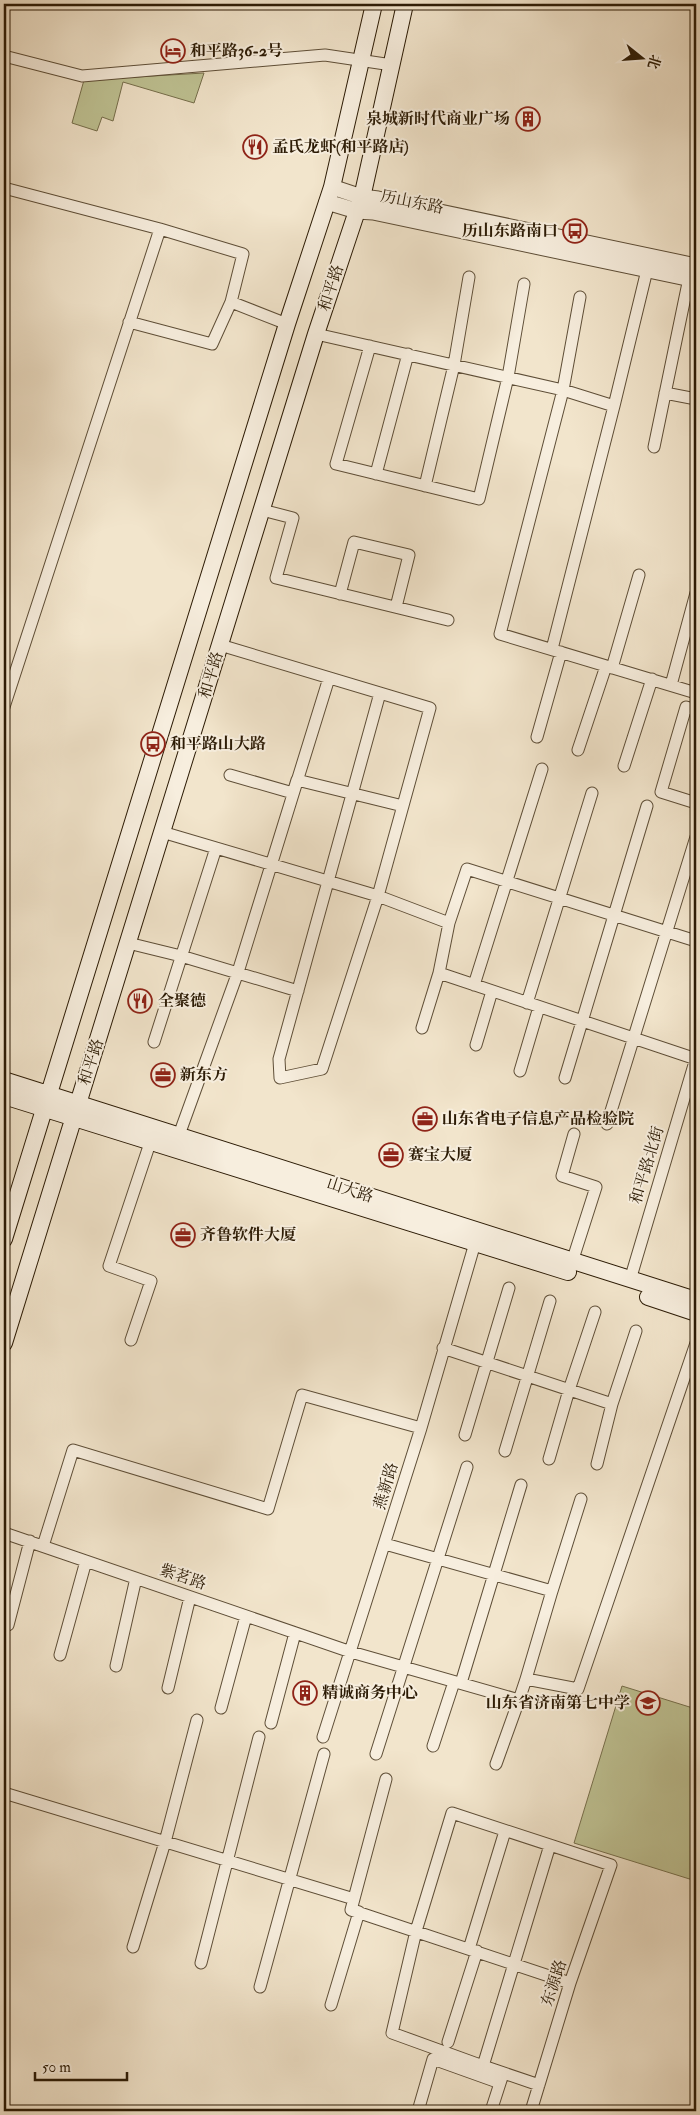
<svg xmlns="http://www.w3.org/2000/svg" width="700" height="2115" font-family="'IM FELL Double Pica','Noto Serif SC',serif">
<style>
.green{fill:#bfc394;stroke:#766f4c}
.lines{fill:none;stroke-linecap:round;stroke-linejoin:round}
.minor-casing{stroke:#5e4e37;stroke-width:13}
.tertiary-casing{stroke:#5e4e37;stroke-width:17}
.secondary-casing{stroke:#2c1b05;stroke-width:18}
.minor{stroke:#f7eede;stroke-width:11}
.tertiary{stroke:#f7eede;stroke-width:15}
.secondary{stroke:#f7eede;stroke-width:16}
.labels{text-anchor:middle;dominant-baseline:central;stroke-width:4;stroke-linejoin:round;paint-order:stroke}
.poi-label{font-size:16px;font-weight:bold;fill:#2c1b05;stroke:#f7eede;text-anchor:start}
.street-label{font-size:16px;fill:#2c1b05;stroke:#f7eede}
</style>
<rect width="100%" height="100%" fill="#f2e5cc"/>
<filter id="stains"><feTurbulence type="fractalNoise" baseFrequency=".004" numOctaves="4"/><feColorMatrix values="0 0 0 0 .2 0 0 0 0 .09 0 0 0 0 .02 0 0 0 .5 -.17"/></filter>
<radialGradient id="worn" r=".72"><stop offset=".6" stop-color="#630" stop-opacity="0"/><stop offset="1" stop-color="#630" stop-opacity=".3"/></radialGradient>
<path class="green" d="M204,73L194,103L123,82L113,121L102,117L97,131L72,123L84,80Z
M622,1686L696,1709V1881L574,1843Z"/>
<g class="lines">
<g class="minor-casing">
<path id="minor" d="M4,56L82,76L325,55L392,65
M4,188L160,229L4,707
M160,229L243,254L231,302L287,324
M580,297L563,390L614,406L647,270
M129,322L212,344L231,302
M316,334L563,390L500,634L696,693
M370,346L336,464L479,499L508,377L524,284
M665,393L696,399
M654,447L689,278
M376,474L408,354
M425,486L454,365L469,277
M262,510L293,518L276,578L448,620
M340,594L354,542L409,555L396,607
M220,645L430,708L378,896L322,1069L280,1078L279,1059L380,693
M552,649L614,406
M612,668L639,575
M671,685L696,593
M696,710L686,707L661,792L696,803
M537,737L561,652
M578,750L606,666
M624,766L652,679
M230,775L293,793L297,780L403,806
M162,832L378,896L449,923L467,869L696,941
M449,923L439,973L696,1059
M128,943L181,956L298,991
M474,985L542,769
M527,1003L592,793
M422,1028L439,973
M154,1042L216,848
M476,1045L492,991
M520,1071L539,1007
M565,1078L647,806
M607,1124L696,837
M179,1135L238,972L329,678
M572,1262L596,1187L562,1176L574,1134
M630,1280L696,1058
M131,1340L151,1281L109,1266L151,1140
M443,1348L612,1404
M465,1435L509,1288
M505,1451L550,1301
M549,1459L569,1390L595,1312
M597,1464L612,1404L636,1331
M4,1533L351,1652L519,1700L526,1679L578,1689L696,1343
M385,1544L552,1591L581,1499
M43,1546L73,1450L268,1509L302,1395L421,1428
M8,1625L30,1541
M60,1655L86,1561
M116,1666L136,1578
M526,1679L552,1591
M461,1683L521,1485
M168,1688L190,1597
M221,1708L246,1616
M271,1723L295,1633
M323,1737L421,1428L475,1243
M433,1746L454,1682
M376,1754L467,1467
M496,1764L519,1700
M386,1779L351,1910L570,1983
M4,1793L354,1899
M133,1947L165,1842L197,1720
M469,1949L505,1831
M201,1963L259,1737
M260,1987L324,1754
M331,2005L359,1912L353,1910
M448,2042L477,1951
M483,2066L539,2085
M418,2111L433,2059L500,2083
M491,2111L502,2077
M531,2111L570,1983L611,1865L452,1813L416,1931L392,2033L483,2066L550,1845"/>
</g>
<g class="tertiary-casing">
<path id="tertiary" d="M332,187L362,197L378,199L696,266
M327,202L357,211L373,212L696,280"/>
</g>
<g class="secondary-casing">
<path id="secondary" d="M4,1080L696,1300
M4,1096L568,1272
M4,1239L287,324L332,187L374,4
M648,1297L696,1313
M4,1343L316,334L363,193L405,4"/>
</g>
<use href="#minor" class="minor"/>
<use href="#tertiary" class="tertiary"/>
<use href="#secondary" class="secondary"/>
</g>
<defs>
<g id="hotel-ring" transform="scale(1.25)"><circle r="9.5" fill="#f7eede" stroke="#8f2418" stroke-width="1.5"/><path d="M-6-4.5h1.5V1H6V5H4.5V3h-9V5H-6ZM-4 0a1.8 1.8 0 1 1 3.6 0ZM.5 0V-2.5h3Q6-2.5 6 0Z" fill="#8f2418"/></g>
<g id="building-ring" transform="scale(1.25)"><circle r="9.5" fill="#f7eede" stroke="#8f2418" stroke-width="1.5"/><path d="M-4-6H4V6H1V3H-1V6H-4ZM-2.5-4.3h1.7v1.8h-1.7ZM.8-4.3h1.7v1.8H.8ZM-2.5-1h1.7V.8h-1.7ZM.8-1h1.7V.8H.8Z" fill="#8f2418"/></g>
<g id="restaurant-ring" transform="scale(1.25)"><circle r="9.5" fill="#f7eede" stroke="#8f2418" stroke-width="1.5"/><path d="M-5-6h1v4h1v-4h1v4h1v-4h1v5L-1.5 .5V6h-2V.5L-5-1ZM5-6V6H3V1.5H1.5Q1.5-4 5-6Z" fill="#8f2418"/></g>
<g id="bus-ring" transform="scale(1.25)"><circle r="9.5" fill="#f7eede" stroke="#8f2418" stroke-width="1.5"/><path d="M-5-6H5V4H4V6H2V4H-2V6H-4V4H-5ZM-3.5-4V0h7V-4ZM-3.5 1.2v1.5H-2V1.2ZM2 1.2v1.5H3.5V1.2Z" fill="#8f2418"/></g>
<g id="office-ring" transform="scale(1.25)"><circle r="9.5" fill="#f7eede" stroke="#8f2418" stroke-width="1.5"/><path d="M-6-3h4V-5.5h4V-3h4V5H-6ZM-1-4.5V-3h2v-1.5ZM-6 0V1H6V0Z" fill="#8f2418"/></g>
<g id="school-ring" transform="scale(1.25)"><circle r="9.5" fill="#f7eede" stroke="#8f2418" stroke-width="1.5"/><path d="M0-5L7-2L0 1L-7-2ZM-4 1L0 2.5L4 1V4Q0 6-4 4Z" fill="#8f2418"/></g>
</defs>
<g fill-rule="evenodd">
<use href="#hotel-ring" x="173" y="51"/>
<use href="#building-ring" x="528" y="119"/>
<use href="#restaurant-ring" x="255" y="147"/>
<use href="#bus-ring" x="575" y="231"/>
<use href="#bus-ring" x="153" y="744"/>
<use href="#restaurant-ring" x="140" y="1001"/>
<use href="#office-ring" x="163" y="1075"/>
<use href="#office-ring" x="425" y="1119"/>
<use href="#office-ring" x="391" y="1155"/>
<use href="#office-ring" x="183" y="1235"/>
<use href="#building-ring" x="305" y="1693"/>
<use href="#school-ring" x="648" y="1703"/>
</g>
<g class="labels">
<g class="poi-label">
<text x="190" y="51">和平路36-2号</text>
<text x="510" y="119" text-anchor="end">泉城新时代商业广场</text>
<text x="272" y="147">孟氏龙虾(和平路店)</text>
<text x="558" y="231" text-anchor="end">历山东路南口</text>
<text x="170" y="744">和平路山大路</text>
<text x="158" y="1001">全聚德</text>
<text x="180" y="1075">新东方</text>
<text x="442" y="1119">山东省电子信息产品检验院</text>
<text x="408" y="1155">赛宝大厦</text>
<text x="200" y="1235">齐鲁软件大厦</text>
<text x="322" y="1693">精诚商务中心</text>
<text x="630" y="1703" text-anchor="end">山东省济南第七中学</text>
</g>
<g class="street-label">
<text transform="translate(412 202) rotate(11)">历山东路</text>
<text transform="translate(331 288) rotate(-72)">和平路</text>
<text transform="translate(211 675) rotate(-73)">和平路</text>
<text transform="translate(91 1062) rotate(-72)">和平路</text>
<text transform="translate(647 1165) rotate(-73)">和平路北街</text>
<text transform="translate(350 1190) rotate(18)">山大路</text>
<text transform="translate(386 1486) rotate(-73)">燕新路</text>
<text transform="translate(183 1577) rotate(19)">紫茗路</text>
<text transform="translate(554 1983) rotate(-72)">东源路</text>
</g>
</g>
<rect width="700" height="2115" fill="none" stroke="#f2e5cc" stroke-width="20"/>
<rect x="5" y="5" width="690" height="2105" fill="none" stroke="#2c1b05" stroke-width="2.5"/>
<rect x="10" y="10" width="680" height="2095" fill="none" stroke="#2c1b05"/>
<g transform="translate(642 58) rotate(107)" stroke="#f7eede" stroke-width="4" paint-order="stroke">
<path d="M0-4L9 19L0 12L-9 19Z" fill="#2c1b05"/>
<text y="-8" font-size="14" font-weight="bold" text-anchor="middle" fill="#2c1b05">北</text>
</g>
<path d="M35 2072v8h92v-8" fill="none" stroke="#2c1b05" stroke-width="2.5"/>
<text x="42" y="2072" font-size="15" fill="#2c1b05" stroke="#f7eede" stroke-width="4" paint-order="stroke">50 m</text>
<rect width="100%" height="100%" filter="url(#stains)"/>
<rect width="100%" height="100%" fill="url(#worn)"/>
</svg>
